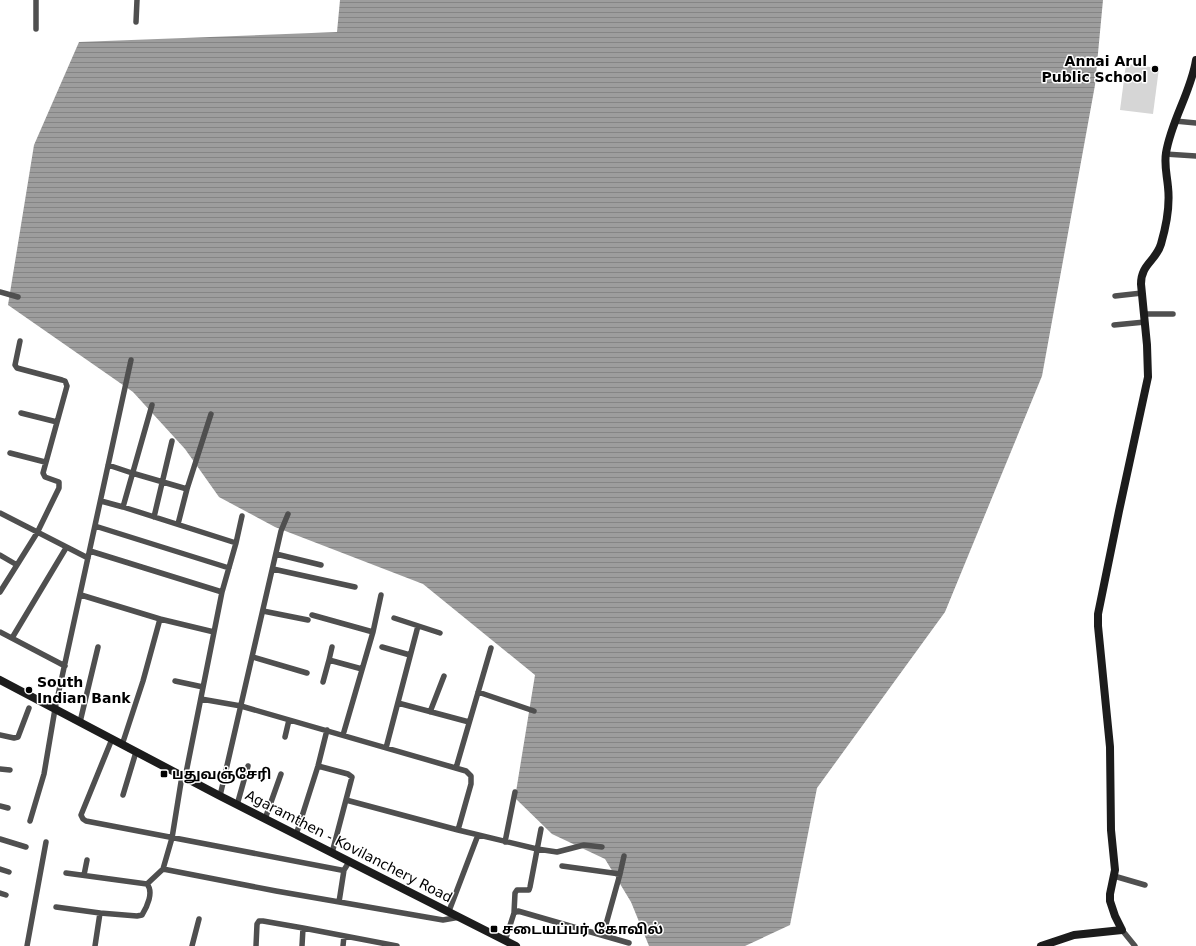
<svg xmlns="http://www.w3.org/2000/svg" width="1196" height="946" font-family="'DejaVu Sans','Noto Sans Tamil',sans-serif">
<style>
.green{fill:#d6d6d6}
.water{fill:url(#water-rules)}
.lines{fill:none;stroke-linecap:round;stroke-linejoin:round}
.street{stroke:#4f4f4f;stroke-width:5.5}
.secondary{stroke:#1c1c1c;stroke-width:8}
.poi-dot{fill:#000;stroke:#fff;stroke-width:1.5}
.labels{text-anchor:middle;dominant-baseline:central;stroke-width:3;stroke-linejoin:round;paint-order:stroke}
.poi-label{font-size:14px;font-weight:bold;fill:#000;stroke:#fff;text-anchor:start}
.street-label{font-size:14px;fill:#000;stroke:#fff}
</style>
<defs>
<pattern id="water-rules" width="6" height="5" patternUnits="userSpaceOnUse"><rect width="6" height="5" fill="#9d9d9d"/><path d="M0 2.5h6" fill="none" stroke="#858585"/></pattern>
</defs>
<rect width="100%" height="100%" fill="#fff"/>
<path class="green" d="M1126,64L1159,68L1153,114L1120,110Z"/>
<path class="water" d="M340,0H1103L1095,85L1042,376L945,612L817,788L790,925L745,946H649L631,902L605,859L552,834L515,798L535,675L423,584L275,527L219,497L185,449L133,392L8,305L34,145L79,42L337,32Z"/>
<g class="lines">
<path class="street" d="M136,22L137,0
M36,29V0
M1175,121L1196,123
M1165,154L1196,156
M0,292L18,297
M1115,296L1142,293
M1144,314H1173
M1114,325L1145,322
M152,405L123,507L236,543
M21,413L57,422
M10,453L45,462
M108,465L132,473L187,489
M101,501L123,507
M0,513L88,558
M154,517L172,441
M178,524L187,489L211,414
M95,526L229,568
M90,551L222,592
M276,554L321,565
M0,555L17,565L0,592
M17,565L37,533L59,488V482L45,477L43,473L67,386L65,381L62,380L17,368L15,365L20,341
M273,569L355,587
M81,595L160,619L143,681L122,745
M263,611L308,620
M312,615L373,632
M394,618L440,633
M160,619L214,632
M0,632L65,666
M12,638L66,548
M332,647L329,660L362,669
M382,647L410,655
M253,657L307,673
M175,681L203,687
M323,682L329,660
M478,692L534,711
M201,699L241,706L466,771L471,776V784L458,830L537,849L557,852L584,845L602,847
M398,703L469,722
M430,712L444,676
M80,722L98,647
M0,735L14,738L18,737L29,708
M343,735L373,632L381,595
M285,737L289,720
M112,739L81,815L83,819L86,821L341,870H344L349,862
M386,748L418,626
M318,766L348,774L352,777L332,853
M456,768L491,648
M0,769L10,770
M182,776L172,838L163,869L276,891L443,920L460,917
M185,778L222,592L236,543L242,516
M123,795L136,752
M220,796L281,531L288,514
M346,800L458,830
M237,805L248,766
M0,806L8,808
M265,819L281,774
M30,821L44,774L55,709L131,360
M296,835L318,766L327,730
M0,839L26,847
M505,842L515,792
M562,866L620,874L603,935
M0,869L9,872
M620,874L624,856
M84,875L87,860
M1114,876L1145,885
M147,884L163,869
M0,893L6,895
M339,902L344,870
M56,907L100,913L137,916L142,915C147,907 154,892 147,884L66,873
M449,911L478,835
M514,913L515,893L517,890H529L530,887L541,829
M1122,930L1135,946
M505,941L514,913L518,911L629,943
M27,946L46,842
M95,946L100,913
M192,946L199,919
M256,946L257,924L259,921H263L303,928
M302,946L303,928L397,946
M343,946L344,936"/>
<path class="secondary" d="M0,680L220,796L516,946
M1041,946L1074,935L1122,930L1115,916L1110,901V894L1115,870L1111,830L1110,747L1098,626V614L1119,511L1148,377L1147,345L1141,284C1141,264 1156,261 1161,244C1166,227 1170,205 1168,187C1167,175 1164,165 1166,153C1171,121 1191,92 1196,60"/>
</g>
<g class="poi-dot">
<circle cx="1155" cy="69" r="4"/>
<circle cx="29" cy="690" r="4"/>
<rect x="160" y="770" width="8" height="8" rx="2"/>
<rect x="490" y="925" width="8" height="8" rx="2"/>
</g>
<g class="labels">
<g class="poi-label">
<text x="1147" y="61" text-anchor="end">Annai Arul<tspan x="1147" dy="16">Public School</tspan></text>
<text x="37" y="682">South<tspan x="37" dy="16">Indian Bank</tspan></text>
<text x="172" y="774">பதுவஞ்சேரி</text>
<text x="502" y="929">சடையப்பர் கோவில்</text>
</g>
<g class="street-label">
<text transform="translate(349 846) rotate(27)">Agaramthen - Kovilanchery Road</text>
</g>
</g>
</svg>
